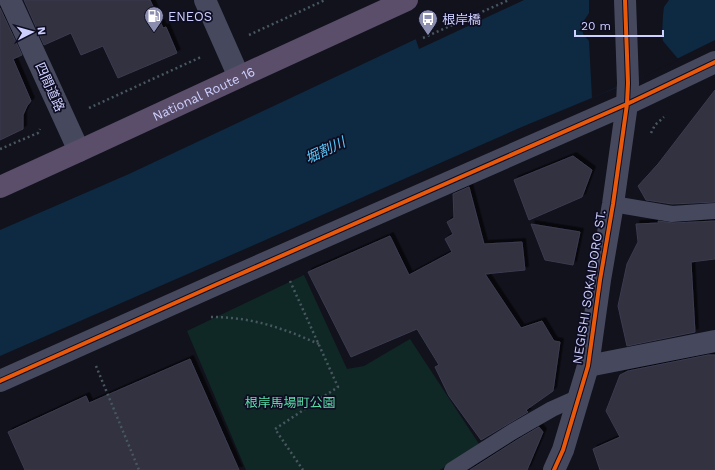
<svg xmlns="http://www.w3.org/2000/svg" width="715" height="470" font-family="'Work Sans','Noto Sans JP',sans-serif">
<style>
.green{fill:#102825}
.water{fill:#0d2a42}
.pier{fill:#12121d}
.building{fill:#30303f;stroke:#3c3c51;filter:url(#shadow)}
.lines{fill:none;stroke-linecap:round;stroke-linejoin:round}
.path{stroke:#475861;stroke-width:2.5;stroke-dasharray:2 3;stroke-linecap:butt}
.service{stroke:#46495e;stroke-width:16}
.minor{stroke:#46495e;stroke-width:22}
.tertiary{stroke:#46495e;stroke-width:22}
.trunk{stroke:#5a4e6a;stroke-width:22}
.cycleway-casing{stroke:#0e0d22;stroke-width:6}
.cycleway{stroke:#e8590c;stroke-width:4}
.labels{text-anchor:middle;dominant-baseline:central;stroke-width:3.5;stroke-linejoin:round;paint-order:stroke}
.poi-label{font-size:13px;fill:#ced0ff;stroke:#0e0d22;text-anchor:start}
.street-label{font-size:13px;fill:#ced0ff;stroke:#0e0d22}
.park-label{font-size:13px;fill:#5adea9;stroke:#0e0d22}
.water-label{font-size:14px;font-style:italic;fill:#5dccfe;stroke:#0e0d22}
</style>
<defs>
<filter id="shadow"><feDropShadow dx="3.5" dy="-3.5" stdDeviation="0" flood-color="#0009"/></filter>
</defs>
<rect width="100%" height="100%" fill="#12121d"/>
<path class="green" d="M304,275L347,369L364,366L410,339L479,444L440,470H246L187,331Z"/>
<path class="water" d="M499,0H715V40L628,83L524,126L254,245L0,356V230L129,174Z"/>
<path class="pier" d="M495,0H524L419,49L415,37Z
M589,0H669L664,7L663,15L662,35L663,41L679,60L592,98L589,41L583,34L582,28L583,22L589,13Z"/>
<path class="building" d="M24,0H150L163,28L166,27L177,53L118,78L103,46L81,55L71,33L44,45Z
M0,8L22,55L13,59L31,101L27,106L23,115V129L0,140Z
M715,90V202L672,204L646,200L638,186L658,164Z
M573,156L592,170L582,197L529,220L514,180Z
M469,187L484,244L522,242L525,270L485,274L521,328L542,321L554,341L560,342L553,391L526,410L528,412L481,440L449,396L435,367L439,365L417,329L351,357L308,272L390,236L409,275L452,252L445,239L453,234L447,222L454,218L453,194Z
M658,221L673,223L715,221V259L691,262L695,332L627,346L618,306L627,264L638,242L636,224L659,223Z
M531,224L580,232L573,265L545,260Z
M708,355H715V470H600L593,449L620,437L606,411L620,375L628,371Z
M190,359L239,470H25L8,432L86,396L89,403Z
M539,427L543,432L527,470H470L517,440Z"/>
<g class="lines">
<path class="path" d="M249,35L325,0
M423,38L509,0
M89,108L201,57
M651,133L655,125L664,117
M0,149L38,133L40,129
M290,281L338,387L275,429L303,470
M211,317C235,317 259,321 281,329C294,333 307,339 319,344
M96,366L139,470"/>
<path class="service" d="M613,204L672,214L715,211
M452,470L512,432L552,409L579,397"/>
<path class="minor" d="M10,0L79,151
M205,0L239,77
M588,366L715,341"/>
<path class="tertiary" d="M0,381L215,285L627,104L715,62
M554,470L563,450L588,366L600,280L613,204L627,104L628,83L625,0"/>
<path class="trunk" id="s1" d="M0,187L79,151L239,77L407,0"/>
<g class="cycleway-casing">
<path id="cycleway" d="M0,381L215,285L627,104L715,62
M554,470L563,450L588,366L600,280L613,204L627,104L628,83L625,0"/>
</g>
<use href="#cycleway" class="cycleway"/>
</g>
<defs>
<g id="fuel-pin" transform="scale(1)"><path d="M0 17L-7.5 6A9.5 9.5 0 1 1 7.5 6Z" fill="#8c8eb0" stroke="#0e0d22"/><path d="M-5.5-6h7V0h2V4h1.3V-2.5L3-4.5l.8-.8L6-3V5H2.5V1h-1V6h-7ZM-4.2-4.7v3.2H.2V-4.7Z" fill="#fff"/></g>
<g id="bus-pin" transform="scale(1)"><path d="M0 17L-7.5 6A9.5 9.5 0 1 1 7.5 6Z" fill="#8c8eb0" stroke="#0e0d22"/><path d="M-5-6H5V4H4V6H2V4H-2V6H-4V4H-5ZM-3.5-4V0h7V-4ZM-3.5 1.2v1.5H-2V1.2ZM2 1.2v1.5H3.5V1.2Z" fill="#fff"/></g>
</defs>
<g fill-rule="evenodd">
<use href="#fuel-pin" x="154" y="16"/>
<use href="#bus-pin" x="428" y="19"/>
</g>
<g class="labels">
<g class="poi-label">
<text x="168" y="16">ENEOS</text>
<text x="442" y="19">根岸橋</text>
</g>
<g class="street-label">
<text transform="translate(50 87) rotate(66)">四間道路</text>
<text stroke="none"><textPath href="#s1" startOffset="224">National Route 16</textPath></text>
<text transform="translate(589 287) rotate(-81)">NEGISHI SOKAIDORO ST.</text>
</g>
<g class="park-label">
<text x="290" y="402">根岸馬場町公園</text>
</g>
<g class="water-label">
<text transform="translate(325 150) rotate(-25)">堀割川</text>
</g>
</g>
<g transform="translate(32 32) rotate(84)" stroke="#0e0d22" stroke-width="3" paint-order="stroke">
<path d="M0-3L7 15L0 10L-7 15Z" fill="#ced0ff"/>
<text y="-6" font-size="11" font-weight="bold" text-anchor="middle" fill="#ced0ff">N</text>
</g>
<path d="M575 30v6h88v-6" fill="none" stroke="#ced0ff" stroke-width="2"/>
<text x="581" y="30" font-size="12" fill="#ced0ff" stroke="#0e0d22" stroke-width="3" paint-order="stroke">20 m</text>
</svg>
